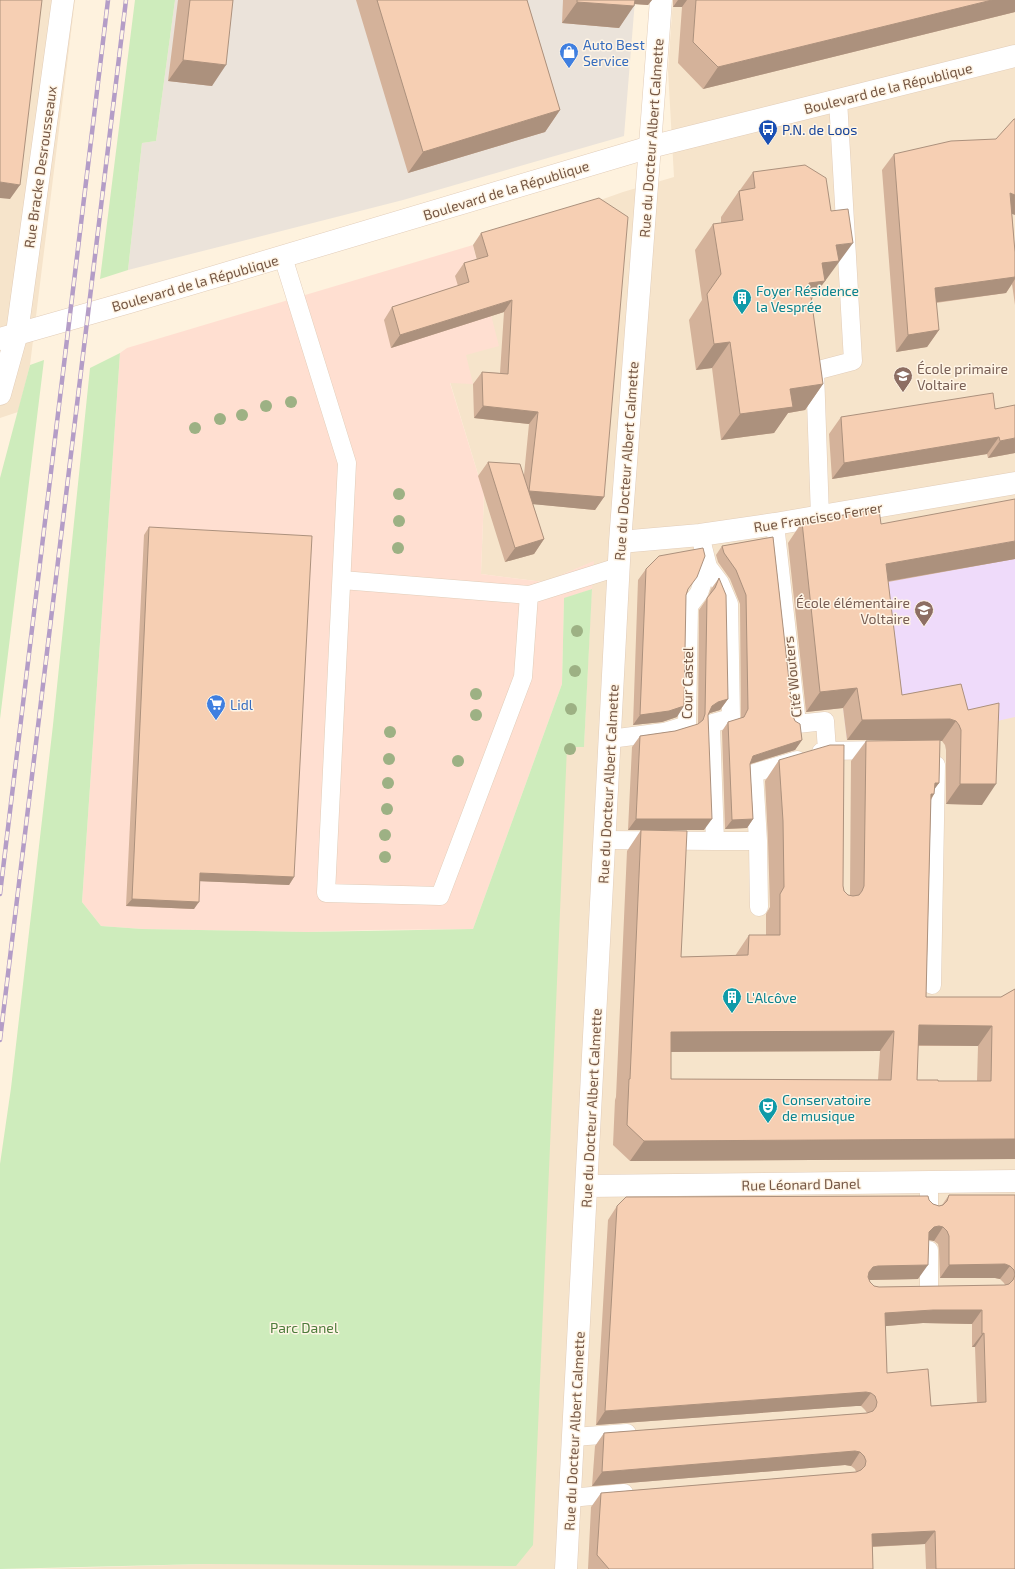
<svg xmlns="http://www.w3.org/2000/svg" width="1015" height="1569" font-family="'Exo 2',sans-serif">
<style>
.residential{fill:#f6e4cb}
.commercial{fill:#ffdfd1}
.industrial{fill:#ebe3da}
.education{fill:#efdbfa}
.green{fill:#ceecbc}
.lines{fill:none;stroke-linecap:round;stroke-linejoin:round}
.service-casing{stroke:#e2cdb9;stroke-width:19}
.minor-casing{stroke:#e2cdb9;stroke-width:23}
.tertiary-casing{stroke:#e2cdb9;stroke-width:23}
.service{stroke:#fff;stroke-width:18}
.minor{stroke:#fff;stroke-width:22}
.tertiary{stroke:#fff;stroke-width:22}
.rail-casing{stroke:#b49dc7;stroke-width:4.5}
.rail{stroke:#fff5e6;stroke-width:3;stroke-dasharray:9;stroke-linecap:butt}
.tree{fill:#9db184}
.wall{fill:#d4b29a;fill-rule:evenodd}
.shaded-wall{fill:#ac917d}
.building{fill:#f6cfb3;stroke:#ac917d;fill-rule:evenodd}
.labels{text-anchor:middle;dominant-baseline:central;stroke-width:3;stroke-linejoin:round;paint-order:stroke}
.shop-label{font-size:14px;fill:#366cbe;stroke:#fff5e6;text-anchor:start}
.street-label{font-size:14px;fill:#755744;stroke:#fff5e6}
.transit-label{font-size:14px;fill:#164399;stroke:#fff5e6;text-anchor:start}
.culture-label{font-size:14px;fill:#0d838f;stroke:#fff5e6;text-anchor:start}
.education-label{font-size:14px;fill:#785e54;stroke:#fff5e6;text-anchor:start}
.park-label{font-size:14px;fill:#4d7c3b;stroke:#fff5e6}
</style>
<rect width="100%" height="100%" fill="#fef2de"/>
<path class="residential" d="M0,0H75L30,365L18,412L0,418Z
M673,0H1015V1569H39L204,1564L567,747L584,746L593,562L544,582L481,574L484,494L450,382L465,355L485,289L473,245L623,192L674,177L668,70Z"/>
<path class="commercial" d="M473,245L499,346L466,355L473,384L450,383L484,494L481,574L544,582L594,561L592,589L564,599L562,684L473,929L370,930L307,932L142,929L101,926L82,902L120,353L127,348Z"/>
<path class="industrial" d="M175,0H635L624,136L403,200L128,270L142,143L156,141Z"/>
<path class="education" d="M1015,500V717L899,743L897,734L847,739L822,537Z"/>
<path class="green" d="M135,0H175L156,141L142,143L128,270L100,279Z
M120,353L82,902L101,926L142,929L307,932L473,929L562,684L564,598L592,589L584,747H567L533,1545L516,1566L204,1564L0,1569V1164L11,1088L53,725L90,368Z
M44,360L0,719V478L30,365Z"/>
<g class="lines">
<g class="service-casing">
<path id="service" d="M283,257L347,463L326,893L440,896L523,677L529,595
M820,517L815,371L853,361L838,100
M775,524L797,724L825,721L827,751
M342,580L529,595L618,567
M610,739L664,732L687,725L689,606L699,593L708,567
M821,752L827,751L883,750
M604,840L715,841L711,726L713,723L731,718L729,604L720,583L708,567L700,535
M715,841H758L754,773L797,760
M758,841L759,907
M932,985L936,765
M929,1182V1209
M929,1250V1288
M574,1437L627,1433
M570,1498L624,1493"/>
</g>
<g class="minor-casing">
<path id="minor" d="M0,394L17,333L63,0
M620,542L700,535L775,524L1015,483
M587,1186L1015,1181
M566,1569L620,542L661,0"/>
</g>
<g class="tertiary-casing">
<path id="tertiary" d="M0,339L130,302L650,147L1015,56"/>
</g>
<use href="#service" class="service"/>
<use href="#minor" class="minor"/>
<use href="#tertiary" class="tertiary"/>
<g class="rail-casing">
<path id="rail" d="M0,894L108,0
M0,1040L126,0"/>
</g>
<use href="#rail" class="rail"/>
</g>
<g class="tree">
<circle cx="291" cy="402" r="6"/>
<circle cx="266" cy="406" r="6"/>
<circle cx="242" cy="415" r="6"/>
<circle cx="220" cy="419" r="6"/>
<circle cx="195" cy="428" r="6"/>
<circle cx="399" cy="494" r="6"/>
<circle cx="399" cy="521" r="6"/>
<circle cx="398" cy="548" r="6"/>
<circle cx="577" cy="631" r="6"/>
<circle cx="575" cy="671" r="6"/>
<circle cx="476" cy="694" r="6"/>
<circle cx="571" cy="709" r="6"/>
<circle cx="476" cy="715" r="6"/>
<circle cx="390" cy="732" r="6"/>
<circle cx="570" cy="749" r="6"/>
<circle cx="389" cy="759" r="6"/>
<circle cx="458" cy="761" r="6"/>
<circle cx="388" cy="783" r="6"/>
<circle cx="387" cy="809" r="6"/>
<circle cx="385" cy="835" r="6"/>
<circle cx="385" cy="857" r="6"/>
</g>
<path class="wall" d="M178,0H233L212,86L168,81Z
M356,0H527L560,110L545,132L408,173Z
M563,0H652L648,5L634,4L619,28L562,23Z
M673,0H1015V12L703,89L678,63L682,7H673Z
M894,154L1012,214L1015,252V305L1012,284L1006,293L936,303L939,330L927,347L896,352L882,170Z
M753,172L834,269H833L811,300L823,384L805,410L788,413L774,433L721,440L712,368L696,370L689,320L702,300L695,250L713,224L721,223V217L739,191L740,190Z
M481,233L604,497L595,510L533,504L544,539L534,554L505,562L478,476L488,462L524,475L529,424L474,418L473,384L482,372L500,373L504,312L391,348L384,320L392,307L458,286L455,276L464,263L477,260L473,245Z
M995,409L1015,453L988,458L987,454L832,479L829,434L841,417Z
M802,522L881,524L1015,559L888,582L902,695L961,684L982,805L946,804V750L945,745L942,741H940L939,783L934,789V794L931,800L926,997H1001L1015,989V1159L630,1161L613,1145L615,1100L616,1097L627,851L641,830L681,957L735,956L749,935H766V914L770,907L768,841L765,781L779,760L843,886L844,891L848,895H850L851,761L866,741L939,740H847L843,708L806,712L788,543ZM918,1046H978L977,1081H938L917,1080ZM880,1051L878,1080L671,1079V1052Z
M149,527L294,877L289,885L200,881L194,909L126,906L144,535Z
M773,537L793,716L802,740L795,750L750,764L753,819L747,828L725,829L722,731L728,722L741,718L740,604L730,579L718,562L716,555L722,546Z
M646,569L688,591L686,595L677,717L662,722L633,725L638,580Z
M719,578L728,699L720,710L710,713L708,715L704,830H628L632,747L640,736L675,731L698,724L699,610L708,597L711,589Z
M949,1195H1015V1569H926L925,1544L873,1547V1569H588L591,1507L601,1493L856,1472L855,1469L851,1466L845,1465L592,1486L595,1446L604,1433L867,1413L865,1410L861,1406H856L596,1425L608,1220L617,1206L929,1200L933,1204L939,1206L942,1205ZM929,1240L934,1241L938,1244L939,1250L940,1278H995L1000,1279L1004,1283L1005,1285L879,1287L874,1286L870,1282L869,1280L918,1279ZM923,1323L972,1324V1347H975L977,1402L931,1406L887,1373L885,1326Z"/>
<path class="shaded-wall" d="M623,0H652L648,5L621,3Z
M678,0H687L682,7H673Z
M992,0H1015V12L703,89L718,67Z
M577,2L634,6L619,28L562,23Z
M183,60L226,65L212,86L168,81Z
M560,110L545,132L408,173L423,152Z
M0,182L20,185L10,199L0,198Z
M1010,193L1015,195V215L998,209Z
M853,243L806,307L791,309L822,263L836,245Z
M1015,277V279L1006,293L923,304L935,288Z
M512,300L504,312L391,348L400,335Z
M939,330L927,347L896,352L908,335Z
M730,342L712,368L696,370L714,344Z
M823,384L805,410L788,413L774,433L721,440L740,414L790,389Z
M483,406L538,412L529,424L474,418Z
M999,437L987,454L832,479L844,463Z
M1015,438V453L988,458L1000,441Z
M529,491L604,497L595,510L521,503Z
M544,539L534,554L505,562L515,548Z
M1015,541V559L872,584L886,564Z
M857,688L843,708L806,712L820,692Z
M728,699L720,710L710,713L705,717L712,706L718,702Z
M684,706L677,717L662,722L633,725L640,715Z
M950,719L956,721L942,741L936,740H847L862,720Z
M802,740L795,750L747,765L753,756Z
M935,783H939L931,794H934L920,815Z
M960,784H996L982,805L946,804Z
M636,819H712L704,830H628Z
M753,819L747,828L725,829L732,820Z
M200,873L294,877L289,885L195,881Z
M132,899L199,902L194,909L126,906Z
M919,1025L992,1026L978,1046L905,1045Z
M894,1031L880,1051L657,1052L671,1032Z
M1015,1139V1159L630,1161L644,1141Z
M939,1226L943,1227L934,1241L929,1240L924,1241L929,1232L934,1227Z
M1005,1264L1010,1266L1000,1279L995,1278H940L949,1265Z
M928,1265L918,1279L869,1280L864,1281L869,1272L873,1267L878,1266Z
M933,1310H982L972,1324L923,1323L875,1327L885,1313Z
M984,1333L975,1347H972L982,1334Z
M866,1392L871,1393L861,1406H856L596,1425L605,1411Z
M855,1451L860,1452L851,1466L845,1465L592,1486L602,1472Z
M935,1531L925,1544L863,1547L872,1534Z"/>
<path class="building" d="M0,0H42L20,185L0,182Z
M190,0H233L226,65L183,60Z
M377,0H527L560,110L423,152Z
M577,0H635L634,6L577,2Z
M696,0H992L718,67L693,42Z
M1014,119H1015V195L1010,193L1015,252V277L935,288L939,330L908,335L894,154L951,141L996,139Z
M805,165L826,178L831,211L848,209L853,243L836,245L839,261L822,263L825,281L809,283L823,384L790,389L793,407L740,414L730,342L714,344L707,294L721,274L713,224L743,220L739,191L755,188L753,172Z
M599,198L628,217L604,497L529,491L538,412L483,406L482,372L508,374L512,300L400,335L392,307L469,282L464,263L488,256L481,233Z
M993,393L995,409L1015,405V438L1000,441L999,437L844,463L841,417Z
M488,462L520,464L544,539L515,548Z
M1015,499V541L886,564L902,695L961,684L968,710L999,703L996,784H960L961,730L959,725L956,721L950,719L862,720L857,688L820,692L802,522L879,509L881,524Z
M149,527L312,536L294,877L200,873L199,902L132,899Z
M773,537L793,716L795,721L800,724L802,740L753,756L750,764L753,819L732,820L728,722L744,717L748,709L746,595L736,570L724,553L722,546Z
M703,548L705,556L697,577L688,589L686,595L684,706L669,711L640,715L646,569L659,556Z
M719,578L726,595L728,699L718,702L712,706L708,715L712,819H636L640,736L675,731L698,724L703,720L705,714L707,598L715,588Z
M940,740L939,783H935L934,794H931L926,997H1001L1015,989V1139L644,1141L627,1125L629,1079H630L641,830L687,831L681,957L748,955L749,935H780V894L784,887L783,821L779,760L830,745H844L843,886L844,891L848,895L853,896L859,895L862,891L864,886L866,741ZM919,1025L992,1026L991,1081H938V1080H917ZM894,1031L891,1080L671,1079V1032Z
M949,1195H1015V1569H936L935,1531L872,1534L873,1569H609L597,1555L601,1493L856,1472L861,1470L865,1466L866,1461L864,1456L860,1452L855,1451L602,1472L604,1433L867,1413L873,1411L876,1407L877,1402L875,1396L871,1393L866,1392L605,1411L617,1206L626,1197L928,1196L929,1200L933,1204L939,1206L943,1205L947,1201ZM939,1226L943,1227L947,1231L949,1236V1265L1005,1264L1010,1266L1014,1270L1015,1275L1013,1280L1009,1284L1005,1285L879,1287L874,1286L870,1282L868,1277L869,1272L873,1267L878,1266L928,1265L929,1232L934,1227ZM933,1310H982V1334L984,1333L986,1402L931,1406L928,1369L887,1373L885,1313Z"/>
<defs>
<g id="shop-pin" transform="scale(1)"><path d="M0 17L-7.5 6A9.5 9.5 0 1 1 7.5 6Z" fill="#3f7fe0" stroke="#fff5e6"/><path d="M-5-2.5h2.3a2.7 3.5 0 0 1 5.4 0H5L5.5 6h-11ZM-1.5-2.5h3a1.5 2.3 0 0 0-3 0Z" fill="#fff"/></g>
<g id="bus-pin" transform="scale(1)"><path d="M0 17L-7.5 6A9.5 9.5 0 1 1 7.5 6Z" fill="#1a4fb4" stroke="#fff5e6"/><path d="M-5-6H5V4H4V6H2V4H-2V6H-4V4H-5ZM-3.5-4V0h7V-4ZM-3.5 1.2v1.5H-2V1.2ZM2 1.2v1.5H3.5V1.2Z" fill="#fff"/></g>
<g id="building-pin" transform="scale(1)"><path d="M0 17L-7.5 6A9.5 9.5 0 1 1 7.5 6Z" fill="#0f9aa8" stroke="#fff5e6"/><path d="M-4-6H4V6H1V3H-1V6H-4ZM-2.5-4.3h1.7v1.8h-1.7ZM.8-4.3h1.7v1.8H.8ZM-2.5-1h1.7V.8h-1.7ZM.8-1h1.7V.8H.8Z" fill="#fff"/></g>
<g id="school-pin" transform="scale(1)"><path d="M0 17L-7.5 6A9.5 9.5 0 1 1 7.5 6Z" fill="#8d6e63" stroke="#fff5e6"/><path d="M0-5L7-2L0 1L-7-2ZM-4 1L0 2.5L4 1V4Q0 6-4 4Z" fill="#fff"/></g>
<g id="supermarket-pin" transform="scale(1)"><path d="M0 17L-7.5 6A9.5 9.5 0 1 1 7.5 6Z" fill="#3f7fe0" stroke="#fff5e6"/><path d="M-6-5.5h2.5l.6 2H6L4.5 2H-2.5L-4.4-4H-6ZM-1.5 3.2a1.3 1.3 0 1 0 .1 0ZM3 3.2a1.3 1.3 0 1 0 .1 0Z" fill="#fff"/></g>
<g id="theatre-pin" transform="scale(1)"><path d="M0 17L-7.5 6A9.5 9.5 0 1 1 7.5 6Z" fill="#0f9aa8" stroke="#fff5e6"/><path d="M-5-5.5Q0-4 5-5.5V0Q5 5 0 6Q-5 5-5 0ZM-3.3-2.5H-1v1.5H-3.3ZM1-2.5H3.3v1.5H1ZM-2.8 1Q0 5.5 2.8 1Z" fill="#fff"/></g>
</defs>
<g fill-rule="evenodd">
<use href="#shop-pin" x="569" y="52"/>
<use href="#bus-pin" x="768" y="129"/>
<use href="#building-pin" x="742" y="298"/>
<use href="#school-pin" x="903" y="376"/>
<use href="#school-pin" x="924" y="610"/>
<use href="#supermarket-pin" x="216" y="704"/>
<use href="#building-pin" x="732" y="997"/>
<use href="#theatre-pin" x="768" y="1107"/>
</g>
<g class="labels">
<g class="shop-label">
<text x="583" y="44">Auto Best<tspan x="583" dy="16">Service</tspan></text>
<text x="230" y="704">Lidl</text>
</g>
<g class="street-label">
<text transform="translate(888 88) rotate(-14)">Boulevard de la République</text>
<text transform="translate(651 138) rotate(-86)">Rue du Docteur Albert Calmette</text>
<text transform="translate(40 167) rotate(-82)">Rue Bracke Desrousseaux</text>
<text transform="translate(506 190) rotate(-17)">Boulevard de la République</text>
<text transform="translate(195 283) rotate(-16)">Boulevard de la République</text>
<text transform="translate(626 461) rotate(-86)">Rue du Docteur Albert Calmette</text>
<text transform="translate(818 517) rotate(-9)">Rue Francisco Ferrer</text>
<text transform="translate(792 677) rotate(-96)">Cité Wouters</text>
<text transform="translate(687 683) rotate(-89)">Cour Castel</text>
<text transform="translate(608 784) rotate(-87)">Rue du Docteur Albert Calmette</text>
<text transform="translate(591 1108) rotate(-87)">Rue du Docteur Albert Calmette</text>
<text transform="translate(801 1184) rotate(-1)">Rue Léonard Danel</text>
<text transform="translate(574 1431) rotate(-87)">Rue du Docteur Albert Calmette</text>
</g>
<g class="transit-label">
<text x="782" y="129">P.N. de Loos</text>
</g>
<g class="culture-label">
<text x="756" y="290">Foyer Résidence<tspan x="756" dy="16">la Vesprée</tspan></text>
<text x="746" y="997">L'Alcôve</text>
<text x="782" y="1099">Conservatoire<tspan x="782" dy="16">de musique</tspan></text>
</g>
<g class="education-label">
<text x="917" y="368">École primaire<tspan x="917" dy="16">Voltaire</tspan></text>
<text x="910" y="602" text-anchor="end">École élémentaire<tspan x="910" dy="16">Voltaire</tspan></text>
</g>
<g class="park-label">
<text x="304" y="1327">Parc Danel</text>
</g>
</g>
</svg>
